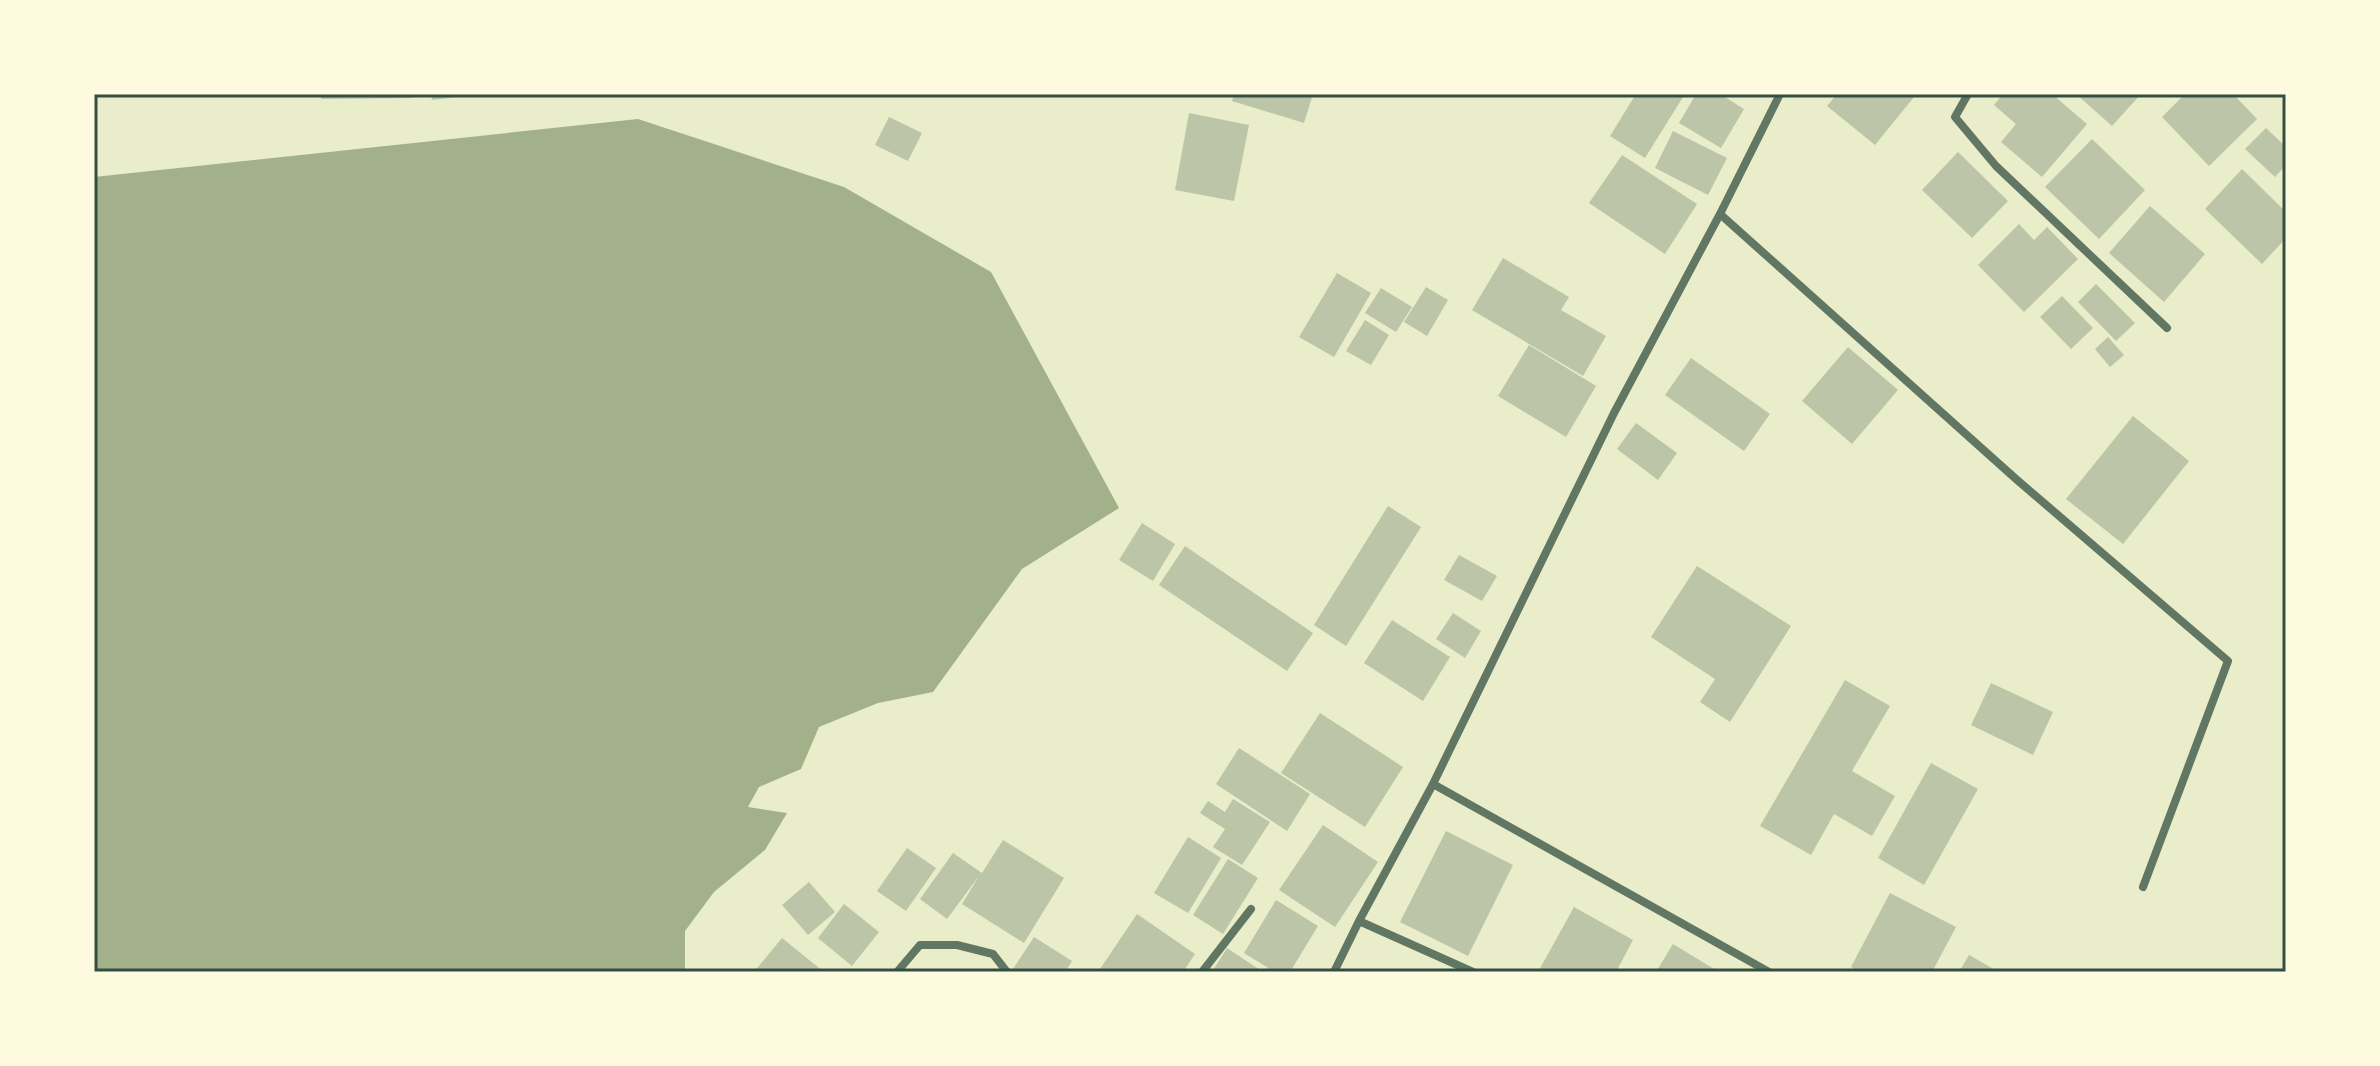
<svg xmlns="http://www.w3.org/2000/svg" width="2380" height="1066" font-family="'Fira Sans Condensed',sans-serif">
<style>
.water{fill:#a3b18a}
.building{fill:#bcc5a7}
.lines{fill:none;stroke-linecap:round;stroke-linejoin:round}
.minor{stroke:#617663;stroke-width:8}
.neatline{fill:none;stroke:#344e41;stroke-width:3}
</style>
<rect width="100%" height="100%" fill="#e9edc9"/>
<path class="water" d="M638,119L844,187L991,272L1119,508L1022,569L933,692L878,703L819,727L801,769L759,787L748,807L787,813L765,850L714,892L685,931V972H94V177Z"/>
<path class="building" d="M321,94H413V98L321,99Z
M431,94H464L465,96L432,100Z
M1234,94H1313L1304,123L1232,101Z
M1636,94H1678L1683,97L1645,158L1610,136Z
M1696,94H1720L1744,109L1721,148L1679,123Z
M1837,94H1910L1914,97L1875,145L1827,106Z
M2003,94H2052L2087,124L2042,177L2001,142L2016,124L1994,105Z
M2076,94H2141L2112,126Z
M2185,94H2233L2257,119L2209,166L2162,117Z
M1189,113L1249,125L1234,201L1175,190Z
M889,117L922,133L908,161L875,145Z
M2266,128L2286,147V165L2275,177L2245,149Z
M1673,131L1727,158L1708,195L1655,168Z
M2092,139L2145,190L2099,239L2045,187Z
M1958,152L2008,201L1972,238L1922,190Z
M1622,155L1697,204L1665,254L1589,203Z
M2242,169L2286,212V238L2262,264L2205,209Z
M2150,206L2205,254L2164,302L2109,253Z
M2019,224L2034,240L2047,227L2078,259L2024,312L1978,265Z
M1503,258L1569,297L1561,310L1606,336L1583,376L1472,310Z
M1337,273L1371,293L1334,357L1299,337Z
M2096,284L2135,323L2116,341L2078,302Z
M1426,287L1448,300L1427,336L1404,322Z
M1381,288L1412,307L1396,332L1365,313Z
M2062,296L2093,328L2071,349L2040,317Z
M1365,320L1389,335L1371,365L1346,351Z
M2108,337L2124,355L2110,367L2095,349Z
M1529,345L1596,386L1566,437L1498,396Z
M1848,347L1898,390L1852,444L1802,401Z
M1691,358L1770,414L1744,451L1665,395Z
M2133,416L2189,461L2123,544L2066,499Z
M1636,423L1677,453L1658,480L1617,449Z
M1388,506L1421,527L1346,646L1314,625Z
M1142,523L1175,544L1153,581L1119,560Z
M1185,546L1313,633L1287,671L1159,585Z
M1459,555L1497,576L1482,601L1444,580Z
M1697,566L1791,626L1730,722L1700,702L1715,679L1651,637Z
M1453,613L1481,631L1465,658L1436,639Z
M1392,620L1450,657L1423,701L1364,663Z
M1845,680L1890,706L1852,771L1895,796L1872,836L1834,814L1811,855L1760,826Z
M1991,683L2053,712L2033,755L1971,725Z
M1320,713L1403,767L1365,827L1281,773Z
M1239,748L1310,794L1287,831L1216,784Z
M1931,763L1978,789L1924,885L1878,858Z
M1233,799L1270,822L1242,865L1213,847L1225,829L1200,813L1208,801L1225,812Z
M1323,825L1378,862L1335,927L1279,890Z
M1446,831L1513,865L1468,956L1400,922Z
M1188,837L1221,858L1188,913L1154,893Z
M1003,840L1064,878L1024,943L962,904L979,876L947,919L920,899L953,853L982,873Z
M907,848L936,868L906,911L877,891Z
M1228,859L1258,878L1223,934L1193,915Z
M809,882L835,912L808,935L782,905Z
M1890,893L1956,927L1932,972H1860L1851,967Z
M1276,900L1318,926L1290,972H1275L1244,953Z
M844,904L879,932L852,966L818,938Z
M1574,907L1633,940L1616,972H1538Z
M1137,914L1195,954L1183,972H1098Z
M1034,937L1072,961L1065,972H1017L1013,969Z
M782,938L824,972H754Z
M1673,944L1719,972H1656Z
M1227,948L1263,972H1212Z
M1969,955L1999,972H1959Z"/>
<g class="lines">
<path class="minor" d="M1968,94L1955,117L1996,166L2167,328
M1720,214L2016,479L2228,661L2143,887
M1433,784L1769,972
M1359,921L1473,972
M897,972L920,945H957L993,954L1007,972
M1202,972L1251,909
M1334,972L1359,921L1433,784L1614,413L1720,214L1780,94"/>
</g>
<rect width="2380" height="1066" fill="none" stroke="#fefae0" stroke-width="192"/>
<rect x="96" y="96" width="2188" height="874" class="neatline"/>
</svg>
